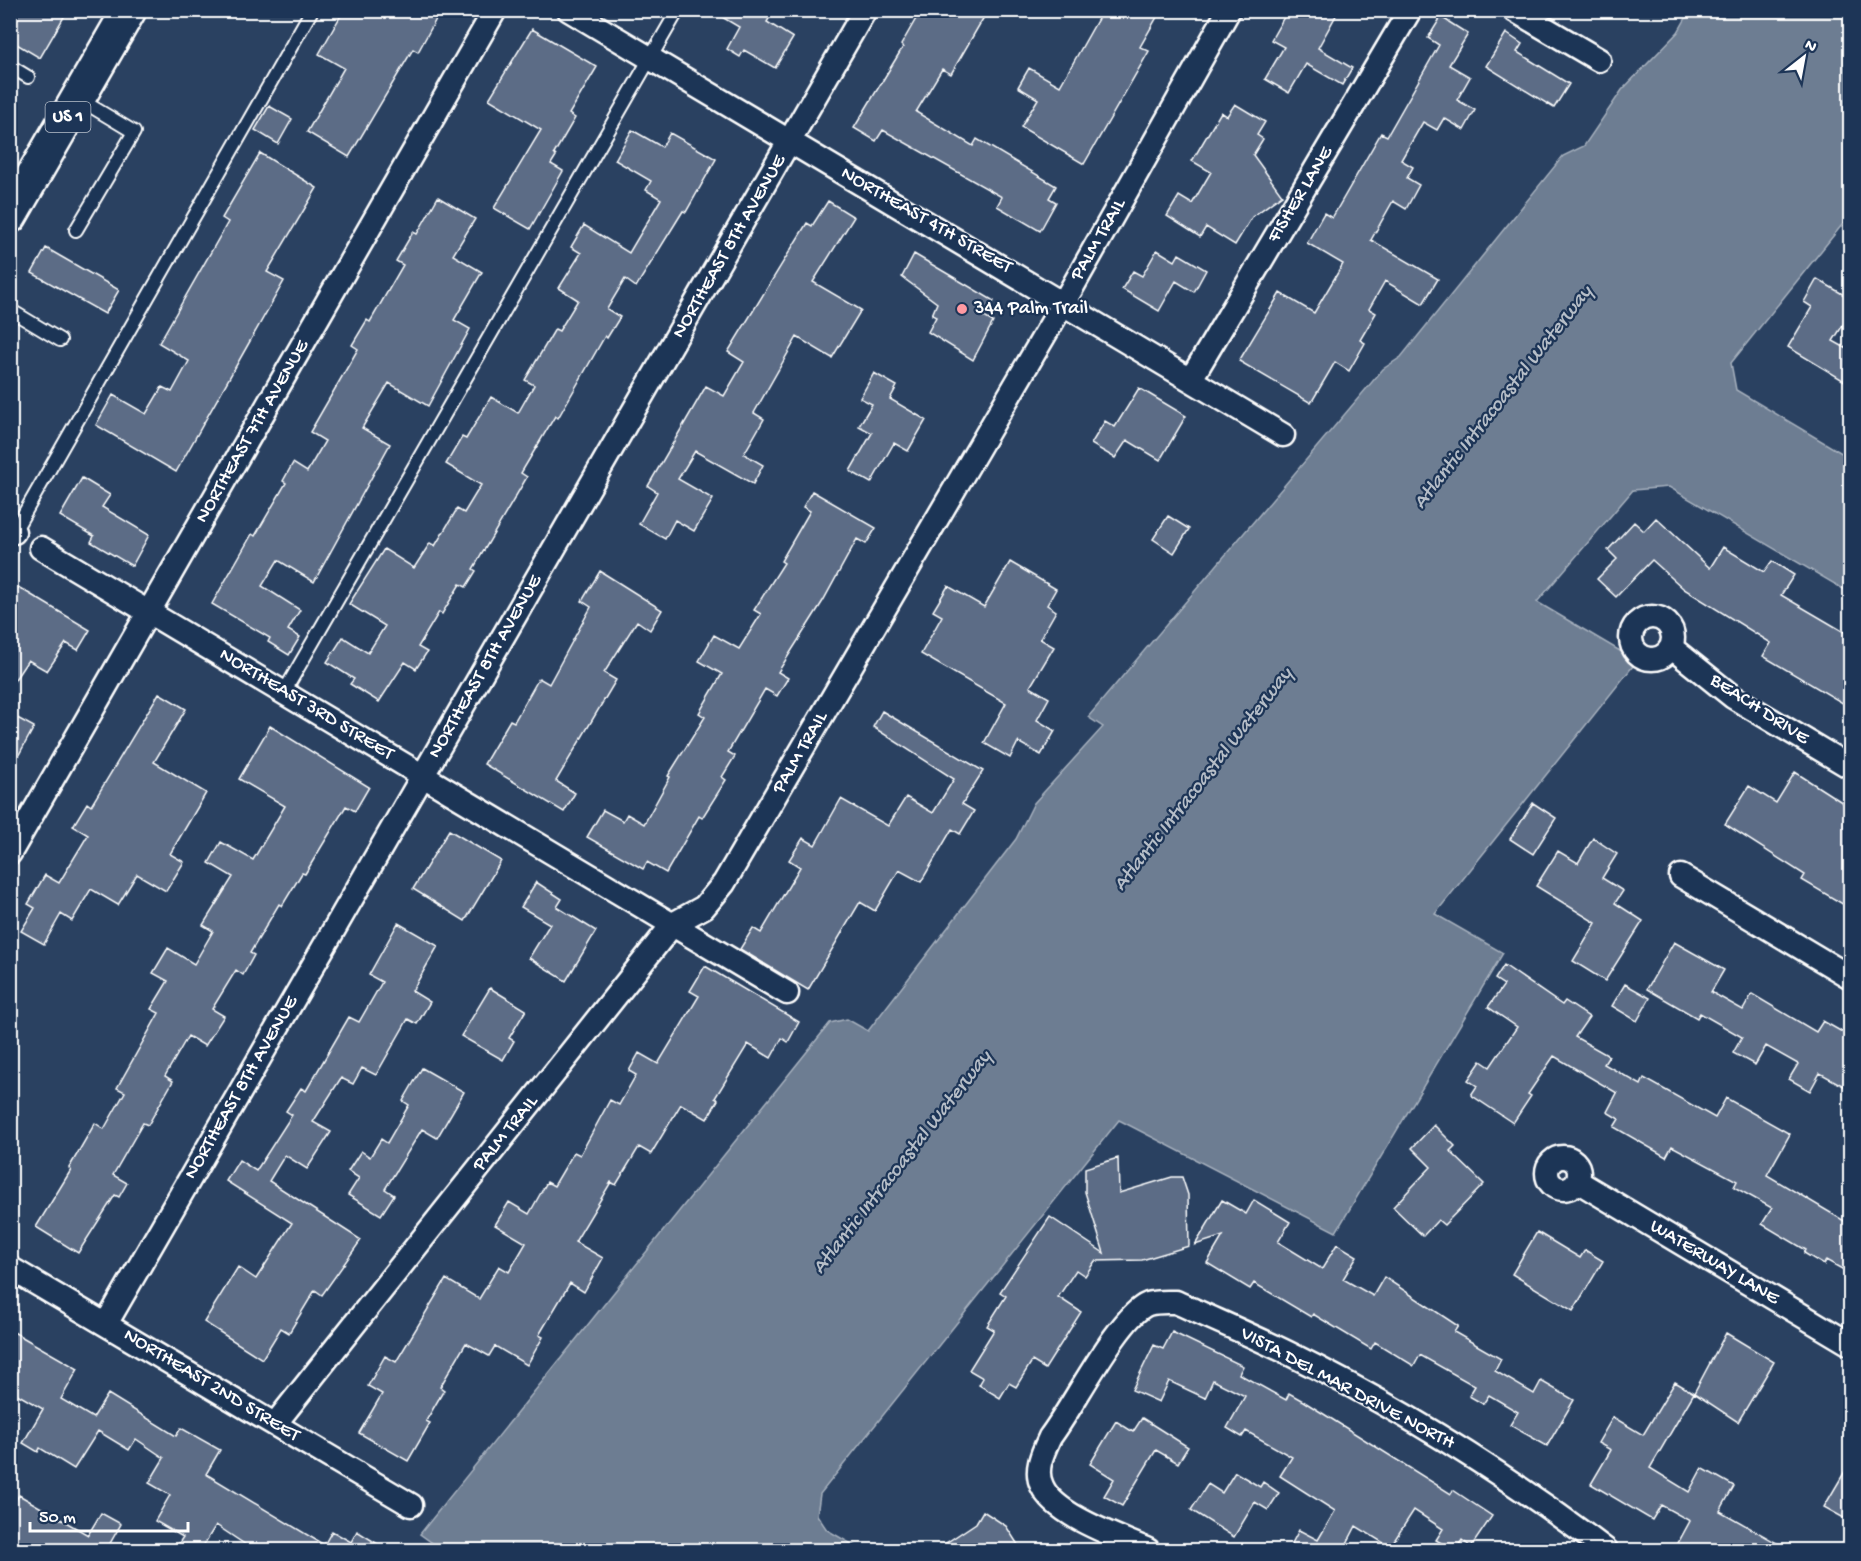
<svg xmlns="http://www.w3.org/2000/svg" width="1861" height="1561" font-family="'Gochi Hand',sans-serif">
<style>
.water{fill:#6d7d92;stroke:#a7b1be;stroke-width:1.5}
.building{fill:#5b6c86;stroke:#fff;stroke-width:1.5}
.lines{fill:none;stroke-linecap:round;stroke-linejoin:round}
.service-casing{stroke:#fff;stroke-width:16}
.minor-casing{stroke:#fff;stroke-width:27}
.primary-casing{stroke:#fff;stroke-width:38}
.service{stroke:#1d3557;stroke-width:12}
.minor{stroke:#1d3557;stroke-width:22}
.primary{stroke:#1d3557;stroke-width:33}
.poi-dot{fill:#ff9aa2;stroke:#1d3557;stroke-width:2}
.labels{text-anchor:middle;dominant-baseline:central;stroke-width:4.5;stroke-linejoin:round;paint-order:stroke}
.shield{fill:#1d3557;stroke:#bbc2cd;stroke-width:1.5}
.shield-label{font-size:18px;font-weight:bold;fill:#fff}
.street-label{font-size:20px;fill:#fff;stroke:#1d3557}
.poi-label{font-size:20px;fill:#fff;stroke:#1d3557;text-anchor:start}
.water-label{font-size:21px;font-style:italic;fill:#b6bec8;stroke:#1d3557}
</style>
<rect width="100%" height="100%" fill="#2a4161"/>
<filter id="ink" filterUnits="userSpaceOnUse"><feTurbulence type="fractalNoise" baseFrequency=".0167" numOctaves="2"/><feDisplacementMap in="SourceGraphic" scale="12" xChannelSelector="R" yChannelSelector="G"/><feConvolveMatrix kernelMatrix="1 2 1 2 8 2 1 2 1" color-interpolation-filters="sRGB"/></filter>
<g filter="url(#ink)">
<path class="water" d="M1690,11H1850V215L1731,363L1736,390L1850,458V593L1669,487L1633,490L1537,602L1637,661L1435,914L1503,953L1336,1232L1119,1120L820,1494L817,1515L827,1530L862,1550H442L420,1534L830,1023L847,1019L868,1031L1016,839L1034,803L1103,727L1088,717L1383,369L1401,357L1563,156L1584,146L1622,90L1678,32Z"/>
<path class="building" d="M10,10H68L40,58L10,40Z
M344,10H441L418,52L413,49L349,157L307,132L344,68L319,54Z
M710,10H774L767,22L793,38L775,68L744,50L740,57L727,49L739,27Z
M921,10H988L951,74L942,69L916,112L973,146L977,139L1056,186L1049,198L1056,202L1040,231L997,206L1002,197L883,130L876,141L854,128L903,47L901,45Z
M1103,10H1161L1140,47L1149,51L1084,164L1021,127L1038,99L1018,87L1029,68L1060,86Z
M1288,10H1339L1318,48L1352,68L1342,85L1306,64L1289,93L1265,79L1284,47L1271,40Z
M1441,17L1468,34L1449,65L1470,77L1457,100L1475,110L1464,130L1444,118L1437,130L1423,122L1401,160L1413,167L1407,178L1419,185L1406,209L1393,201L1371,240L1438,279L1423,304L1385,281L1369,309L1376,313L1360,340L1365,343L1349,371L1335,362L1311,403L1239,361L1280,293L1314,313L1343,264L1307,243L1324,213L1332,218L1381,133L1387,136L1439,45L1428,38Z
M532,29L597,67L569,114L575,118L554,154L556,156L551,164L563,171L530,229L494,208L541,130L489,99Z
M1506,33L1522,44L1517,52L1569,84L1554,108L1486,66Z
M1235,104L1265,122L1257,135L1263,139L1253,155L1282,195L1252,217L1235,245L1206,227L1200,237L1167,216L1179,196L1192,204L1211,172L1192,161L1221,112L1227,116Z
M269,106L292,119L278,144L255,130Z
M632,130L662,147L670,133L716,159L686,212L683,211L636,287L625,279L607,309L620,317L607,338L605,336L558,418L555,416L521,473L527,477L473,569L476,571L466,587L460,584L442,614L439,612L418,647L427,652L416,669L405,662L379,702L350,684L354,679L327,662L343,637L368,653L385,626L349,604L384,549L414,568L430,543L435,546L457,509L464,513L481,485L446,464L462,437L466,439L491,397L518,413L534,385L525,380L555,329L559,331L578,300L559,288L581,253L571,247L584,225L629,253L661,199L646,190L651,181L615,160Z
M260,153L317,188L267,272L284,281L176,472L96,425L113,395L146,414L162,387L172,392L189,361L159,343L228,222L222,218Z
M438,197L475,219L453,255L482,272L454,320L470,329L428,406L389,383L362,428L390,444L314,582L278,560L262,586L300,610L288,630L300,637L289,655L268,642L270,638L212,604L252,534L255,536L286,483L283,481L293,463L307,472L325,441L310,432L358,349L352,345L367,320L370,322L403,265L396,261L413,232L417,234Z
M828,201L854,217L813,282L861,310L832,358L797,337L754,413L764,419L744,454L763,465L753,484L695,451L678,479L713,499L694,531L675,520L665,539L639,524L657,492L648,486L706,386L724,396L744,362L728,352L807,223L812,226Z
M46,248L119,290L105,314L32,273Z
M1157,250L1175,261L1179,254L1206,270L1194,292L1176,281L1159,311L1122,289L1133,271L1142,276Z
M914,254L994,301L984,317L993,322L973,360L928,332L936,317L932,315L937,303L902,277Z
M1817,279L1851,299V312L1833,341L1851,351V385L1788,347L1812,307L1804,302Z
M874,373L897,386L890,399L926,420L908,451L894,443L871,483L850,471L872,433L859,426L872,404L860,398Z
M1139,388L1186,416L1160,460L1127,440L1115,458L1091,444L1105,421L1115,427Z
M82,478L110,495L102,507L149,535L132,566L91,542L94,536L60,516Z
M812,491L876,528L866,544L857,539L823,601L778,672L788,678L777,696L765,689L728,752L735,756L722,777L726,780L702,818L699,816L666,873L647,862L643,869L587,837L603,810L623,821L627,814L644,824L670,777L668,776L705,717L699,713L722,674L699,661L714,635L739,649L761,614L754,610L784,563L781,561L810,511L803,507Z
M1168,516L1189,529L1174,553L1153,539Z
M1656,518L1710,568L1723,547L1764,572L1772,561L1794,575L1781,595L1851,636V708L1763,656L1771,643L1684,589L1652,560L1616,597L1597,579L1617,559L1608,550L1634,522L1644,531Z
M1010,562L1056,589L1047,605L1056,611L1040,639L1054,647L1030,687L1049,698L1037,720L1055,731L1041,755L1018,742L1010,758L984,743L1006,703L921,654L942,616L933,611L948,586L984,607Z
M600,571L662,610L650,630L637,621L604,673L616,680L556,781L575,793L564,812L484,764L510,720L514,722L539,678L549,684L591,607L582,601Z
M18,587L90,630L78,650L66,643L47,671L28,660L10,687V601Z
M159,693L186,709L154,762L206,793L170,854L184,862L166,891L137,874L118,905L91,889L72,921L61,914L44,944L21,931L35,908L28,904L45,875L59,883L88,835L73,826L87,803L91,806Z
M882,711L983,771L962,804L974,811L960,834L952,829L921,882L899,870L875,911L860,902L808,990L740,949L753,928L761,933L800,867L789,860L803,838L815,845L841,799L888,826L906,797L933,813L954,779L873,727Z
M10,714L34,727L10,771Z
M270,726L369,787L355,811L346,806L305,874L302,873L282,906L279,904L250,953L254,955L243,975L236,970L212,1009L224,1016L205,1046L188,1036L165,1076L173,1081L148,1125L143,1123L113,1175L127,1183L119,1197L115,1195L78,1253L36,1227L71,1170L69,1168L95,1123L104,1129L125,1092L117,1088L159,1013L151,1009L168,981L153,973L168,948L194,964L213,931L203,925L233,877L209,863L221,842L253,860L285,806L239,779Z
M1795,772L1851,808V909L1802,880L1805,875L1725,824L1749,786L1776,803Z
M1533,803L1556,818L1533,854L1510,839Z
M449,830L501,861L465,921L413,889Z
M1593,838L1617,854L1602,878L1623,891L1615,903L1643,921L1605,981L1573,961L1596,923L1536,886L1558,851L1578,863Z
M536,882L562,899L557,907L596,931L566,981L529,958L550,924L521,907Z
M398,923L438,946L412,991L430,1002L417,1024L408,1019L376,1075L362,1068L353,1084L341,1078L313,1122L331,1132L307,1169L285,1155L269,1181L361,1240L322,1295L315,1290L289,1333L281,1328L262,1359L204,1322L238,1267L256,1279L292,1223L226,1181L239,1160L256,1171L292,1115L286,1111L301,1088L306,1091L349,1017L359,1022L382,982L369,975Z
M1674,942L1724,970L1711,992L1743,1010L1752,994L1816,1032L1823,1021L1851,1037V1090L1820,1073L1810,1091L1789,1079L1798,1064L1766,1046L1755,1065L1733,1053L1742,1037L1700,1013L1697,1018L1647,989Z
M1504,965L1562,1005L1565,1001L1589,1017L1575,1037L1609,1056L1604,1064L1641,1085L1644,1078L1715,1118L1726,1098L1790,1134L1767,1175L1851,1225V1274L1826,1260L1824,1265L1804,1253L1806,1250L1762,1224L1772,1208L1734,1187L1737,1181L1672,1146L1666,1157L1614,1127L1619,1119L1607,1112L1617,1093L1554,1056L1528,1094L1531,1096L1513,1123L1471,1095L1477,1086L1468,1080L1481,1061L1490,1067L1517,1027L1488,1007L1504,985L1495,979Z
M705,966L799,1022L788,1042L782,1038L771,1058L748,1044L715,1098L718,1100L707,1119L681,1104L651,1154L639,1147L616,1185L611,1182L575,1242L603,1258L584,1292L570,1283L539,1335L543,1337L527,1365L495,1346L489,1356L466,1343L440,1387L444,1390L426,1421L430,1423L408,1461L359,1433L382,1394L368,1386L385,1356L396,1362L446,1279L479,1299L499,1266L509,1272L526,1243L495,1225L509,1202L529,1214L547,1182L554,1186L574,1152L580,1155L610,1100L619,1105L636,1075L629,1071L639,1053L658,1064L699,996L690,991Z
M1625,984L1650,998L1637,1021L1612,1006Z
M490,988L526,1010L509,1038L514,1041L503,1060L461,1036Z
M422,1068L464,1092L437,1138L422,1129L385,1189L394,1195L381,1215L348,1195L359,1178L348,1171L361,1151L370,1157L381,1139L387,1143L409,1105L403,1101Z
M1434,1125L1455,1146L1450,1151L1484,1184L1444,1225L1438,1220L1423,1236L1393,1207L1431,1167L1412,1148Z
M1118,1158L1119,1193L1172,1177H1182L1188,1195L1189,1246L1142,1260L1095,1261L1085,1276L1076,1270L1058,1297L1081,1312L1045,1369L1032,1361L1016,1387L1009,1383L1000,1398L979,1385L983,1378L969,1370L994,1330L987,1326L1006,1296L1000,1292L1050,1217L1104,1253L1085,1192V1168Z
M1222,1200L1246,1214L1254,1200L1290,1222L1278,1242L1322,1269L1337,1244L1357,1256L1343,1279L1373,1296L1384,1277L1458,1326L1454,1332L1501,1359L1495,1371L1534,1394L1541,1381L1574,1400L1547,1446L1510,1425L1518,1412L1489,1395L1483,1404L1469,1396L1475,1386L1420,1355L1414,1366L1375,1342L1371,1349L1313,1314L1311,1317L1254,1283L1250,1289L1207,1263L1223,1236L1195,1245Z
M1537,1232L1580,1258L1585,1250L1603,1261L1573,1311L1512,1274Z
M10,1330L78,1369L61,1399L93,1418L108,1394L176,1436L181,1428L220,1450L206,1474L324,1545L332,1531L351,1542L357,1531L389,1551H255L216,1525L200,1551H191L179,1543L183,1537L155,1521L170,1495L149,1483L164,1458L136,1439L129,1450L98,1431L74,1469L40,1448L38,1452L23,1443L43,1409L10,1390Z
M1172,1332L1243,1366L1239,1374L1286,1400L1289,1393L1303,1401L1451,1494L1453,1490L1492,1516L1471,1547L1462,1540L1455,1551L1436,1540L1443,1529L1414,1510L1390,1547L1356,1526L1343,1551H1288L1299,1530L1318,1540L1335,1511L1280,1476L1292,1457L1246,1431L1242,1437L1227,1428L1245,1396L1213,1380L1205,1398L1169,1381L1159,1402L1132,1390L1154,1345L1163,1349Z
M1726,1333L1774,1362L1738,1422L1694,1393Z
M1675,1382L1694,1393L1650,1468L1689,1492L1702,1468L1734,1486L1720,1511L1791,1551H1686L1677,1545L1690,1521L1661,1505L1652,1520L1591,1484L1611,1450L1598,1443L1613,1417L1643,1435Z
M1142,1418L1188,1447L1178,1463L1156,1450L1122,1506L1104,1496L1114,1479L1090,1464L1116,1421L1133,1432Z
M1851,1461V1522L1824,1507Z
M1235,1472L1260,1487L1263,1482L1279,1493L1268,1510L1255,1502L1234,1537L1191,1510L1208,1484L1222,1493Z
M19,1495L88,1535L101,1513L121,1524L108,1547L114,1551H10V1510Z
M983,1511L1006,1526L1022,1551H988L978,1544L969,1551H934L976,1523Z"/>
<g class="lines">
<g class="service-casing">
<path id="service" d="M10,66L28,77
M76,230L134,132L79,99
M10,310L60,340
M12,535L312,10
M284,692L678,10"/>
</g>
<g class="minor-casing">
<path id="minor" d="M569,10L1283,435
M1514,10L1599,60
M1191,379L1410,10
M10,530L14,532
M41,548L787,993
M1631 638a21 21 0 1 1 42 0a21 21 0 1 1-42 0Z
M1672,648L1733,697L1850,767
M10,853L495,10
M1681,876L1850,977
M1547 1173a16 16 0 1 1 32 0a16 16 0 1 1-32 0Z
M1577,1181L1850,1344
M10,1268L411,1505
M106,1324L865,10
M275,1424L673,924L704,907L724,883L1064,302L1229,10
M1148,1550C1119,1537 1055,1516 1042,1486C1034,1470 1043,1452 1050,1437C1072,1409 1119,1315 1148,1304C1157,1301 1167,1302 1176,1302C1213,1319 1251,1335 1288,1353C1400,1408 1507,1475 1606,1550"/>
</g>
<g class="primary-casing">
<path id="primary" d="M10,216L129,10"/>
</g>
<use href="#service" class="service"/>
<use href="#minor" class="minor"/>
<use href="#primary" class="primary"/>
</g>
</g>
<circle class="poi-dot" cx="962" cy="309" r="6"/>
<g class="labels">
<rect class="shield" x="45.5" y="102" width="45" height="30" rx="4.5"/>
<g class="shield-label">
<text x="68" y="117">US 1</text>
</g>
<g class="street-label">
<text transform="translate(1301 195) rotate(-59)">FISHER LANE</text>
<text transform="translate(926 221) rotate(30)">NORTHEAST 4TH STREET</text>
<text transform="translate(1099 240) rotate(-60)">PALM TRAIL</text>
<text transform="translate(730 247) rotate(-60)">NORTHEAST 8TH AVENUE</text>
<text transform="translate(253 432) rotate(-60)">NORTHEAST 7TH AVENUE</text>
<text transform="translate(486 667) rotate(-60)">NORTHEAST 8TH AVENUE</text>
<text transform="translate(306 705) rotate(31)">NORTHEAST 3RD STREET</text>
<text transform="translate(1759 710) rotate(33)">BEACH DRIVE</text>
<text transform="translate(801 753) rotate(-60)">PALM TRAIL</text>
<text transform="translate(242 1088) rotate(-60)">NORTHEAST 8TH AVENUE</text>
<text transform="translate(506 1134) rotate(-51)">PALM TRAIL</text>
<text transform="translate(1714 1263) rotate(31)">WATERWAY LANE</text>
<text transform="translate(211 1386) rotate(31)">NORTHEAST 2ND STREET</text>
<text transform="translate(1347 1389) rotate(28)">VISTA DEL MAR DRIVE NORTH</text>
</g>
<g class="poi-label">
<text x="974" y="309">344 Palm Trail</text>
</g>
<g class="water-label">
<text transform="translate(1504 398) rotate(-52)">Atlantic Intracoastal Waterway</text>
<text transform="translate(1204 780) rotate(-52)">Atlantic Intracoastal Waterway</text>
<text transform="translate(903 1163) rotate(-52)">Atlantic Intracoastal Waterway</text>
</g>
</g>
<rect width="1861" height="1561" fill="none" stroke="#1d3557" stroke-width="36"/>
<rect x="18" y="18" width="1825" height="1525" fill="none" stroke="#fff" stroke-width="2" filter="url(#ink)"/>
<g transform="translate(1804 57) rotate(31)" stroke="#1d3557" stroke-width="4.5" paint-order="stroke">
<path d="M0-4.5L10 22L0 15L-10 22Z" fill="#ffffff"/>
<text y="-9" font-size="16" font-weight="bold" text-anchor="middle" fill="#ffffff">N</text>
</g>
<path d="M30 1522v9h158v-9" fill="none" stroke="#ffffff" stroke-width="3"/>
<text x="39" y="1522" font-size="18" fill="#ffffff" stroke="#1d3557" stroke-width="4.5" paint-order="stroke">50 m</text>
</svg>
